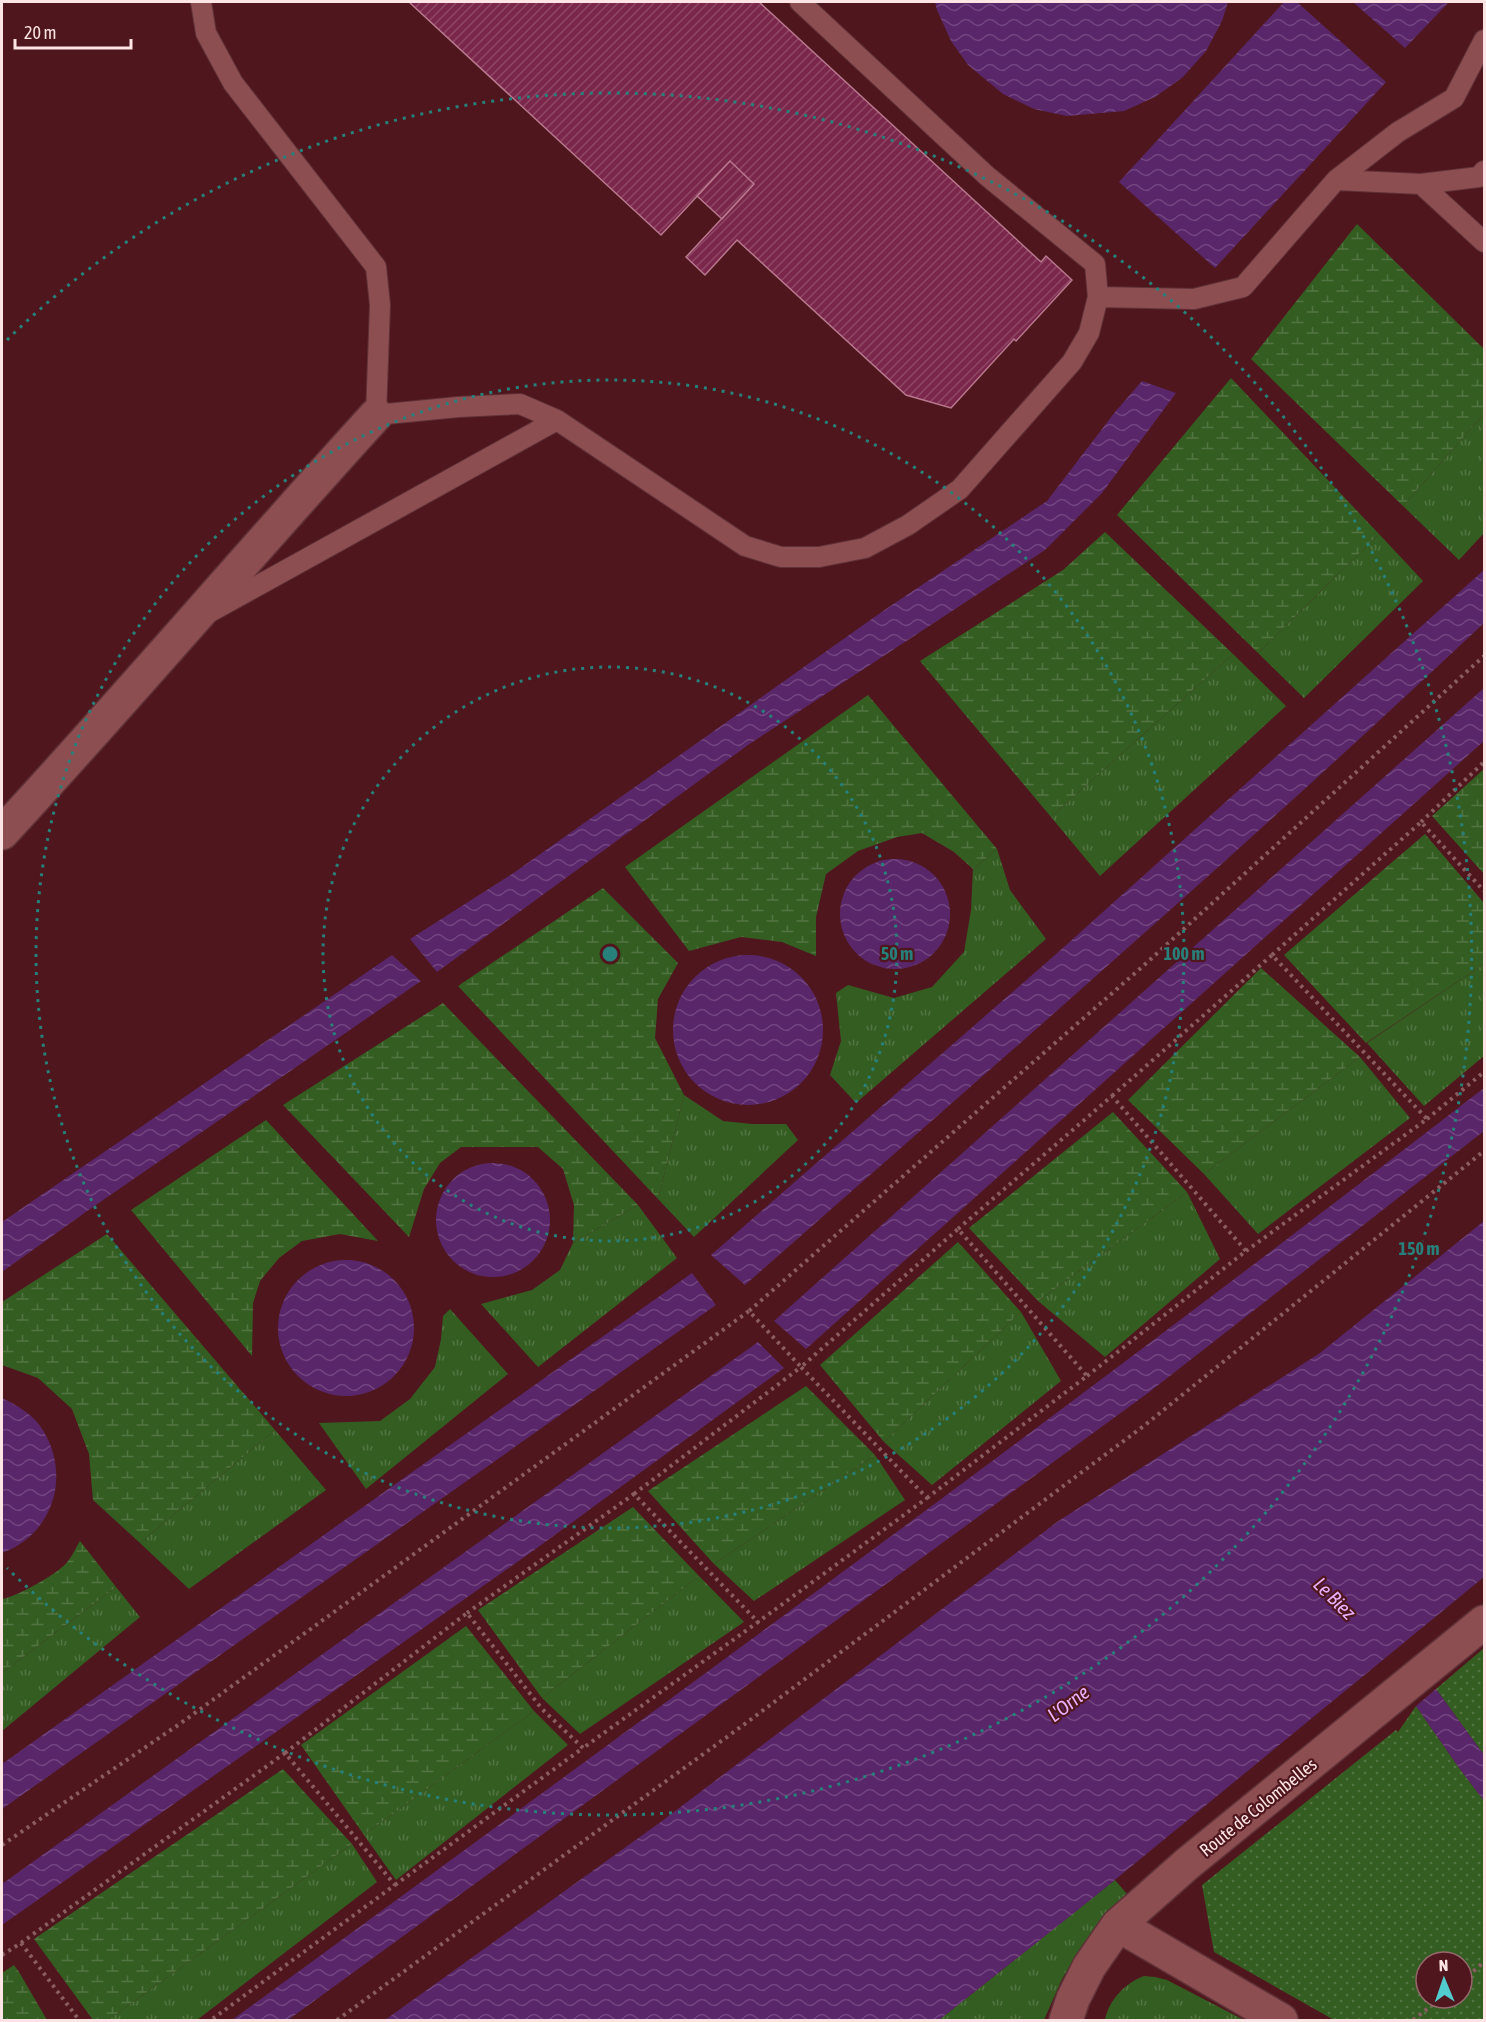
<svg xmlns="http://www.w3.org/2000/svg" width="1486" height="2022" font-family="'Asap Condensed',sans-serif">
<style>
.grass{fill:url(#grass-tufts)}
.wetland{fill:url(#wetland-marsh)}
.garden{fill:url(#garden-dots);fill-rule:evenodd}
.water{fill:url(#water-waves)}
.building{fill:url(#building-hatch);stroke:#b8788e;stroke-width:1.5}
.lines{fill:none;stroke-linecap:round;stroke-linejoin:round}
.lane-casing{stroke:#5f3238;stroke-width:22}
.street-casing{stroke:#5f3238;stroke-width:36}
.path{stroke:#8a5d61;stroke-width:4;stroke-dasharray:3 4.5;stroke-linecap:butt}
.lane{stroke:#8d4e51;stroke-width:20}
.street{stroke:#8d4e51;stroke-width:33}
.ring{fill:none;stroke:#27817a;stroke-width:3;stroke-dasharray:3 6}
.labels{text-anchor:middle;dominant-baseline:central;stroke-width:4.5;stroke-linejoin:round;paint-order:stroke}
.street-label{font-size:18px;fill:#fde5e5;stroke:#4f171d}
.water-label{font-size:20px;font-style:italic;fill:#e8affc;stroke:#4f171d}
.centre{fill:#27817a;stroke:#4f171d;stroke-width:3}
.ring-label{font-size:18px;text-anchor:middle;font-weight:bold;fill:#27817a;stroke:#4f171d;stroke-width:4.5;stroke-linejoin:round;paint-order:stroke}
</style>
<defs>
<pattern id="grass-tufts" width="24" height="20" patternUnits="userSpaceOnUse" patternTransform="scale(1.5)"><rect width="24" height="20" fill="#345d22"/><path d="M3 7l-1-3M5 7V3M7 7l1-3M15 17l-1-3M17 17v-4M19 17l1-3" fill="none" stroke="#527442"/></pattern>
<pattern id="wetland-marsh" width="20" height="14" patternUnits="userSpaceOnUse" patternTransform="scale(1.5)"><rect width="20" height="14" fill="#345d22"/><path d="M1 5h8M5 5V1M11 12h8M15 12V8" fill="none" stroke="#527442"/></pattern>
<pattern id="garden-dots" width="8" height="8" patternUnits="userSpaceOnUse" patternTransform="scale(1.5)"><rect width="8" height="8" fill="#345d22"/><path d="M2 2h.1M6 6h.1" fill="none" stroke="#527442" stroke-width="1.8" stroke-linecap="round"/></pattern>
<pattern id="water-waves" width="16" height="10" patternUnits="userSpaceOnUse" patternTransform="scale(1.5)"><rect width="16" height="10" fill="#59266a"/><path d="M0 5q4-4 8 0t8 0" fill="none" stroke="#72457f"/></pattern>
<pattern id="building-hatch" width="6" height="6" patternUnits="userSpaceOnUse" patternTransform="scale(1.5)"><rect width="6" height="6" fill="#7b274b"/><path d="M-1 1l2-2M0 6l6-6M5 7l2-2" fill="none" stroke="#8f4665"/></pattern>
</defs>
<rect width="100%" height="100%" fill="#4f171d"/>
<path class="grass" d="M1484,414V533L1459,560L1403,506Z
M1379,534L1423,581L1304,698L1258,653Z
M1233,654L1286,706L1100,876L1051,817Z
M997,849L1010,890L1046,939L856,1103L830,1075L841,1041L836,993L848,985L894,998L932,987L964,952L971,910L973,869Z
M1484,964V1056L1424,1106L1367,1043Z
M1360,1057L1410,1118L1258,1234L1204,1174Z
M684,1095L723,1121L752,1124H786L798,1140L694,1237L658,1199Z
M1187,1192L1220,1259L1105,1357L1038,1301Z
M638,1205L677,1258L538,1367L481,1304L532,1290L560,1270L573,1243Z
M450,1309L508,1374L366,1489L319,1423L380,1421L410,1399L435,1367L441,1339L443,1316Z
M1021,1312L1061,1381L932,1485L884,1442Z
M275,1430L326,1490L189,1589L140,1543Z
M875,1455L905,1500L754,1601L714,1564Z
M699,1576L744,1622L580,1734L542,1698Z
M116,1587L140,1617L2,1731V1673Z
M534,1711L568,1745L396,1880L364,1835Z
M352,1844L377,1882L197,2020H108Z
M1115,1880L1127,1894L1083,1944L1062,1979L1044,2020H939Z
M1144,1976L1155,1977L1167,1980L1244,2020H1105C1109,2000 1125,1983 1144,1976Z"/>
<path class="wetland" d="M1357,224L1484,349V414L1403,506L1251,359Z
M1231,378L1379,534L1258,653L1117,515Z
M1105,532L1233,654L1051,817L920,661L1063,570Z
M868,695L997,849L973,869L954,852L922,833L897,837L858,851L826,874L816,917V956L782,942L741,937L689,951L625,867Z
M1484,769V874L1432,816Z
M1425,834L1484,903V964L1366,1043L1284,955Z
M603,888L678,963L658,999L655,1038L684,1095L658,1199L458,986Z
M1261,968L1360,1057L1204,1174L1128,1100Z
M443,1003L638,1205L573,1243L574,1205L563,1169L538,1147H461L440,1163L424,1189L409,1237L283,1105Z
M1113,1112L1187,1192L1038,1301L969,1228Z
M266,1120L378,1241L340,1234L302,1241L279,1258L260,1281L253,1303L252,1356L131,1210Z
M107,1234L275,1430L140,1543L93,1500L89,1454L72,1409L38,1378L2,1365V1302Z
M958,1242L1021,1312L884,1442L820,1365Z
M806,1386L875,1455L714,1564L648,1491Z
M633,1507L699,1576L542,1698L478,1610Z
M80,1541L116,1587L2,1673V1599C16,1597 60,1573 68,1561C73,1555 76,1547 80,1541Z
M466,1626L534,1711L364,1835L301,1745Z
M283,1769L352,1844L108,2020H93L34,1939Z
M14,1965L19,1972L47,2020H2V1973Z"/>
<path class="garden" d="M1484,1648V1755L1436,1689Z
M1416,1706L1457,1765L1484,1801V2020H1334L1214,1952L1202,1885L1396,1730L1398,1732ZM1426,1962H1462V1998H1426Z"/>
<path class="water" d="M935,2H1228L1222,21L1206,51L1183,77L1155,97L1124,111L1067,116L1034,109L1003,94L968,65L951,41L937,10Z
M1284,2H1297L1386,82L1215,268L1119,182Z
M1353,2H1449L1405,48Z
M1142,381L1176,393L1102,493L1045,550L748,745L437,972L410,939L515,872L883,611L1047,501L1115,412Z
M1484,570V623C1243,850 993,1067 745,1285L711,1255L1055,955Z
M1484,688V741L806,1349L774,1321Z
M840 914a55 55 0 1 1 110 0a55 55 0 1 1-110 0Z
M392,955L421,981L90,1209L2,1272V1222Z
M673 1030a75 75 0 1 1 150 0a75 75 0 1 1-150 0Z
M1484,1088V1131L1148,1393L288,2020H232C652,1713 1073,1406 1484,1088Z
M436 1220a57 57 0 1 1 114 0a57 57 0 1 1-114 0Z
M1484,1221V1577L1094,1897L939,2020H385L662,1821L1057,1522L1320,1353Z
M278 1328a68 68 0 1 1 136 0a68 68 0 1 1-136 0Z
M692,1273L716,1305L2,1809V1764Z
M758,1342L784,1368L530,1553L2,1925V1884Z
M2,1398C18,1406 35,1415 44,1432C71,1478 52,1535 2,1553Z
M1436,1689L1484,1755V1801L1457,1765L1416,1706Z"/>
<path class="building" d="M409,2H759L1041,262L1046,256L1072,280L1016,341L1014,339L951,408L906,395L737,240L705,275L686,257L754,184L730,161L661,235Z
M730,161L754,184L722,219L697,196Z"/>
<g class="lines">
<g class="lane-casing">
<path id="lane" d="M201,2L206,33L233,83L376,267L380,305L376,415L458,407L520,404L557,420L745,546L781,557H819L865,548L908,525L960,489L1072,362L1089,333L1098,297L1095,264L987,176L800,2
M1336,180L1421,184L1479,177L1484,171
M1421,184L1484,242
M1098,297L1194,299L1243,287L1336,180L1398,132L1454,98L1484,40
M212,611L557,420"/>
</g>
<g class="street-casing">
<path id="street" d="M2,833C129,696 250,553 376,415
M1118,1925L1281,2020
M1066,2020L1073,1999L1089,1967L1118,1925L1187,1864L1484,1622"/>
</g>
<path class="path" d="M1421,822L1484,762
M1272,955L1421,822L1484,891
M1112,1096L1272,955L1427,1119L1246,1251
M1427,1119L1484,1072
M958,1229L1112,1096L1246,1251L1087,1376
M634,1494L801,1367L927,1498L758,1622
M927,1498L1087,1376L958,1229L801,1367L749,1311L1142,967L1484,656
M467,1613L634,1494L758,1622L583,1748
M285,1753L467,1613L542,1709L583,1748L395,1885
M2,1845L181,1723L749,1311
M21,1943L285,1753L395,1885L211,2020
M2,1955L21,1943L79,2020
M1462,1981L1484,1962
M337,2020L742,1726L1145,1425L1484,1151
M1413,2020L1441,1998"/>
<use href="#lane" class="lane"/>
<use href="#street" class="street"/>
</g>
<g class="ring">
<circle cx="610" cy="954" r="287"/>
<circle cx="610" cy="954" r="574"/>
<path d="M7 340A861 861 0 1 1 7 1568"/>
</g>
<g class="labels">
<g class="street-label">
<text transform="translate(1258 1807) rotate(-39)">Route de Colombelles</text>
</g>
<g class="water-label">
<text transform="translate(1335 1598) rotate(45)">Le Biez</text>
<text transform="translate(1068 1703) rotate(-37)">L'Orne</text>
</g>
</g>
<circle cx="610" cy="954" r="9" class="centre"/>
<g class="ring-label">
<text x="897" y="960">50 m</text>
<text x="1184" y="960">100 m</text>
<text x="1419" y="1255">150 m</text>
</g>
<rect width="1486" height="2022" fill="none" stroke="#fde5e5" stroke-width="6"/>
<g transform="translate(1444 1980) rotate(358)"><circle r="28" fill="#4f171d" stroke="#95696d" stroke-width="1.5"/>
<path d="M0-4.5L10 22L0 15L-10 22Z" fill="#52cdcf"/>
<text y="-9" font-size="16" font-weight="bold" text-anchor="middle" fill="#fde5e5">N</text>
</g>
<path d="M15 39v9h116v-9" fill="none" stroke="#fde5e5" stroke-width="3"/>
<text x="24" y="39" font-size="18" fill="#fde5e5" stroke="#4f171d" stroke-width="4.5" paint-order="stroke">20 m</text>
</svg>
